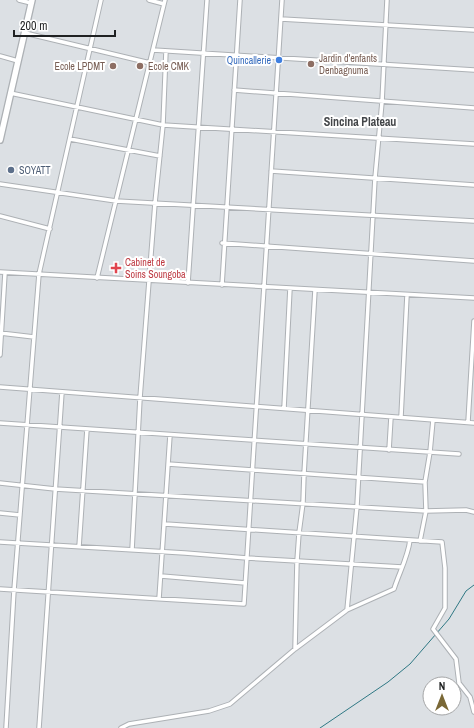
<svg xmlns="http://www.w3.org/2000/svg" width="474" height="728" font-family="'Archivo Narrow',sans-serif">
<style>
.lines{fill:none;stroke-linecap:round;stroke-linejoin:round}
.stream{stroke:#2f7884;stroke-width:1}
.street-casing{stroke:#adb1b5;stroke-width:5.5}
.primary-casing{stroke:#adb1b5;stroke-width:8}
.street{stroke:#fff;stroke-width:3.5}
.primary{stroke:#fff;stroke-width:5.5}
.shop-dot{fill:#3f7fe0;stroke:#fff;stroke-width:1.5}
.education-dot{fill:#8d6e63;stroke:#fff;stroke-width:1.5}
.service-dot{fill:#5c6f8a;stroke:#fff;stroke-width:1.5}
.health-dot{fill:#e0444e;stroke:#fff;stroke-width:1.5}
.labels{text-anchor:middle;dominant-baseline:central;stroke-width:4;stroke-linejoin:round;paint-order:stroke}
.education-label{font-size:10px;fill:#785e54;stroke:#fff;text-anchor:start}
.shop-label{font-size:10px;fill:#366cbe;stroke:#fff;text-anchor:end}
.service-label{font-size:10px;fill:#4e5e75;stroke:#fff;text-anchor:start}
.health-label{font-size:10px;fill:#be3a42;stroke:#fff;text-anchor:start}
.quarter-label{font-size:12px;font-weight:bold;fill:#434649;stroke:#fff}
</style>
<rect width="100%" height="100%" fill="#dce0e4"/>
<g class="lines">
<path class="stream" d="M320,728L388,682L410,664L449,619L466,591L474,585"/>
<g class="street-casing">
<path id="street" d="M19,0L31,3
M149,0L164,4
M281,19L474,30
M25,33L150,63
M153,50L474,70
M0,56L18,61
M234,90L474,108
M10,93L163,125L474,144
M70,139L160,156
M271,171L474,185
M0,184L116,201L474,221
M0,216L50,229
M222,243L474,261
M0,272L474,298
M97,278L165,0
M188,283L207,0
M222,285L240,0
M0,333L34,337
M0,355L5,273
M0,387L474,423
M284,408L290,288
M401,417L407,295
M468,422L474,321
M0,423L459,454
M389,450L391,417
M168,464L425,482
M0,483L55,489L426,511L466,510L474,512
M0,513L20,515
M165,524L442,542L445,568V608L433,629L456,659L459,683L470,697L474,712
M420,541L426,511L425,482L430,452L433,420
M0,542L185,553L247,558L402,567
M79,547L87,429
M132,550L140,398L155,203L163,125L166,51
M161,576L245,583
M0,589L244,604L282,0
M159,599L170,435
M347,610L357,506L375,178L382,102L387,0
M295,649L297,561L299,533L303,503L304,474L315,290
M6,728L14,590L39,274L101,0
M39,728L62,392
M121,728L129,724L209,711L230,704L295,649L347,610L394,589C399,573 408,557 410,540"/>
</g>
<g class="primary-casing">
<path id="primary" d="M0,140L32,0"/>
</g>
<use href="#street" class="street"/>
<use href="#primary" class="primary"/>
</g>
<circle class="shop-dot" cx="279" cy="60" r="4"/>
<g class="education-dot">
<circle cx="311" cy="64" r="4"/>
<circle cx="113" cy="66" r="4"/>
<circle cx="140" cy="66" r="4"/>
</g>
<circle class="service-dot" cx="11" cy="170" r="4"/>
<path class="health-dot" d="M114 262h4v4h4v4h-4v4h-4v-4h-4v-4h4z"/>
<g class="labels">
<g class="education-label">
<text x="319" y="58">Jardin d'enfants<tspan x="319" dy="12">Denbagnuma</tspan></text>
<text x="105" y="66" text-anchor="end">Ecole LPDMT</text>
<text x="148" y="66">Ecole CMK</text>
</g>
<g class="shop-label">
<text x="271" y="60">Quincallerie</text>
</g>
<g class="service-label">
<text x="19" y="170">SOYATT</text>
</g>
<g class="health-label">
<text x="125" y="262">Cabinet de<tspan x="125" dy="12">Soins Soungoba</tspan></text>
</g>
<g class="quarter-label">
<text x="360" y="122">Sincina Plateau</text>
</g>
</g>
<g transform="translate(442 696)"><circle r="19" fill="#ffffff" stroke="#a5a6a7"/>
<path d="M0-3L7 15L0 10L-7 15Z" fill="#7a6836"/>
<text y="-6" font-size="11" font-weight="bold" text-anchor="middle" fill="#1f2122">N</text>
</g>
<path d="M14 30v6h101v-6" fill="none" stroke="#1f2122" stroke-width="2"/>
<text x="20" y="30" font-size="12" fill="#1f2122" stroke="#ffffff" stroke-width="3" paint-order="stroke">200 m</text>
</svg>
